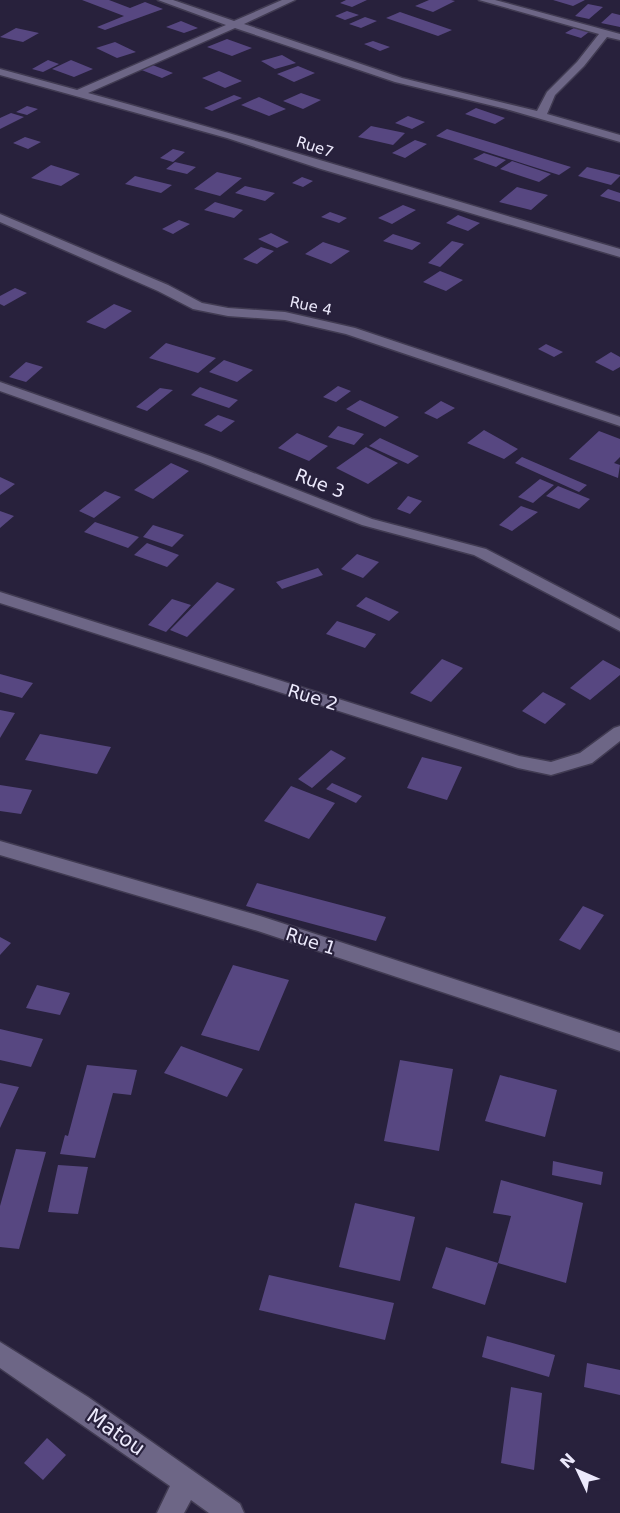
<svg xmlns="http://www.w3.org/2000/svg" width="620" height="1513" font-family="'DejaVu Sans',sans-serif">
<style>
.building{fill:#574781}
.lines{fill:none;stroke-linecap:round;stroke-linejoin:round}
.minor-casing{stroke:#413b52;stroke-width:3}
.minor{fill:#6d6686;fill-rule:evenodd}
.labels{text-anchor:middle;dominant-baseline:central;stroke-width:4.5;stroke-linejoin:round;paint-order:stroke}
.far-street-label{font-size:15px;fill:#ece9fc;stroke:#28213c}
.street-label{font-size:18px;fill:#ece9fc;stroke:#28213c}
.near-street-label{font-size:21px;fill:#ece9fc;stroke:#28213c}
</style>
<rect width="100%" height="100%" fill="#28213c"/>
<path class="building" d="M82,0H109L130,8L145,2L163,9L105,30L97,27L124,16Z
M346,0H367L352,7L340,3Z
M429,0H451L455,1L433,12L415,6Z
M553,0H585L573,6Z
M588,4L603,7L589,19L575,16Z
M347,11L359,15L345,20L335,16Z
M400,12L452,30L438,36L386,18Z
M612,13L620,15V27L601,23Z
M365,17L377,21L361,28L349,24Z
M181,21L198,28L184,33L166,27Z
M16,28L39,33L23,42L0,37Z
M574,28L589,32L581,38L565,33Z
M227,39L252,48L232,56L207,47Z
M373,41L390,47L380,51L364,44Z
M115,42L136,52L117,58L96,48Z
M282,55L296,63L275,69L261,61Z
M48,60L59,64L43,72L32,69Z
M71,60L93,69L74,77L52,69Z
M150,64L173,73L162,78L139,69Z
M298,66L315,73L294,82L277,74Z
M219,71L242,81L225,88L202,78Z
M301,93L321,100L303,109L283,101Z
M234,95L242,98L212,111L204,108Z
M259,97L286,109L269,116L241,105Z
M27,106L38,109L27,115L16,112Z
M476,108L505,118L495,124L465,114Z
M11,113L24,117L0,129V118Z
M408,116L425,122L412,129L395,123Z
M371,126L405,133L393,145L358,137Z
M447,129L571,167L559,175L436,136Z
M25,137L41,142L28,149L13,143Z
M415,140L427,144L405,158L392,153Z
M173,149L185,152L173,162L160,158Z
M484,153L506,160L496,167L473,159Z
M512,161L551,174L539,182L500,169Z
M175,162L196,167L187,174L166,169Z
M51,165L80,174L61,186L31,178Z
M587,167L620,175V176L611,185L578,176Z
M217,172L242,178L220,196L194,189Z
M135,176L172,185L161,193L125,184Z
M302,177L313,181L303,187L292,183Z
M245,186L275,193L265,201L235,193Z
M517,187L548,195L531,210L499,202Z
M608,189L620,193V202L600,196Z
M215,202L243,210L234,218L204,210Z
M403,205L416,210L392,224L378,218Z
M330,212L347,218L339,223L321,217Z
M458,215L480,223L468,231L446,223Z
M179,220L190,224L173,234L162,229Z
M271,233L289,242L277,248L258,239Z
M393,234L421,243L412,250L383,241Z
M452,241L464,244L440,267L428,263Z
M323,242L350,251L331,264L305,254Z
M261,247L274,251L257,264L243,259Z
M440,271L463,280L446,291L423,282Z
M15,288L27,293L4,306L0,304V296Z
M114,304L132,311L105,329L86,322Z
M166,343L216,358L198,373L149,358Z
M546,344L563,352L554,357L538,349Z
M611,352L620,357V367L613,371L595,362Z
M224,360L253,370L237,382L209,372Z
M26,362L43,367L26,382L9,377Z
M338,386L351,391L336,402L323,397Z
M200,387L238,400L229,408L191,395Z
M160,388L173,390L147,411L136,407Z
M360,400L399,417L385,427L346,409Z
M441,401L455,408L437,419L424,413Z
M218,415L235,421L221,432L204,425Z
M338,426L364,434L354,445L328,437Z
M484,430L518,449L504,459L467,443Z
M599,431L620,439V457L614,463L620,465L618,478L569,459Z
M297,433L328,446L309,461L278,448Z
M380,438L419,456L408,464L369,446Z
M366,447L398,463L368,484L336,468Z
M522,457L587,485L579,492L515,463Z
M171,463L189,471L153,499L134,490Z
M0,477L15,484L0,495Z
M540,479L554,485L533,503L518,497Z
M558,486L590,499L579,509L546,496Z
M105,491L121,497L94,518L79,511Z
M408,496L422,501L410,514L397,509Z
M521,506L538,512L512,531L499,525Z
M0,511L14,516L0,528Z
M95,522L139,537L128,548L84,532Z
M153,525L184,535L172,547L143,537Z
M147,543L179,555L167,567L134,555Z
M357,554L379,562L363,578L341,569Z
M318,568L323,575L282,589L276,582Z
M217,582L235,589L187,637L170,630Z
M366,597L399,612L389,621L356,606Z
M172,599L191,605L166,632L148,625Z
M337,621L376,634L365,648L326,634Z
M442,659L463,668L431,702L410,693Z
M603,660L620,669V675L590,700L570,688Z
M0,674L33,683L22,698L0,692Z
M543,692L566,704L545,724L522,711Z
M0,710L15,713L0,738Z
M40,734L111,747L97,774L25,760Z
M331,750L346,758L312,788L298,779Z
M422,757L462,767L447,800L407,788Z
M332,783L362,796L356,803L326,789Z
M0,785L32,790L21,814L0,811Z
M291,786L335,803L309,839L264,821Z
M257,883L386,917L376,941L246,906Z
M583,906L604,915L580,950L559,940Z
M0,937L11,943L0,955Z
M233,965L289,980L259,1051L201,1035Z
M37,985L70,993L60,1015L26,1008Z
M0,1029L43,1039L31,1067L0,1060Z
M181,1046L243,1069L227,1097L164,1073Z
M400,1060L453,1069L439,1151L384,1141Z
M87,1065L137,1070L131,1095L113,1093L95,1158L60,1154L65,1135L68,1136Z
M500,1075L557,1090L545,1137L485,1121Z
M0,1083L19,1087L0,1128Z
M16,1149L46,1152L19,1249L0,1247V1206Z
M553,1161L603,1172L601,1185L552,1175Z
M58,1165L88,1167L78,1214L48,1212Z
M501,1180L583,1203L566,1283L498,1263L511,1216L493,1213Z
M355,1203L415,1217L400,1281L339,1267Z
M446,1247L498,1263L485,1305L432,1288Z
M269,1275L394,1303L385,1340L259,1310Z
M487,1336L555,1355L549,1377L482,1357Z
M587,1363L620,1370V1395L584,1387Z
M511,1387L542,1393L534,1470L501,1463Z
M47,1438L66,1455L43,1480L24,1463Z"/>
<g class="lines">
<g class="minor-casing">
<path id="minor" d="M158,0H173L234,21L282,0H295L244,24L402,78L537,111L547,92L577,62L599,34L479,0H495L620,34V40L607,37L584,66L555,95L547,114L620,135V142L506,109L395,82L235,28L88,93C266,142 443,198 620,249V257L321,169L227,138L0,75V69L77,90L226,25Z
M0,214L168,285L202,303L228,308L285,312L355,328L620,417V426L346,334L285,320L228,316L193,309L158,291L0,222Z
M0,382L210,456L372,519L486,549L620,619V631L474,555L362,525L200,462L0,391Z
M0,592L519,756L551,762L580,753L614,728L620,726V741L592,763L551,775L518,768L0,603Z
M0,841L260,916L620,1033V1051L258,931L0,855Z
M0,1342L88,1397L240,1504L244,1513H209L191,1500L184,1513H157L170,1486L0,1368Z"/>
</g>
<use href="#minor" class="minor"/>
</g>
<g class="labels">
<g class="far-street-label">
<text transform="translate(315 147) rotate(18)">Rue7</text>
<text transform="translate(311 306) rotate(12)">Rue 4</text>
</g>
<g class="street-label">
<text transform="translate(320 483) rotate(21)">Rue 3</text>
<text transform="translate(313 697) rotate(17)">Rue 2</text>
<text transform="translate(311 941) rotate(18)">Rue 1</text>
</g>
<g class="near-street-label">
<text transform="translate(116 1432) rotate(35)">Matou</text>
</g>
</g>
<g transform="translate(578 1471) rotate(314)" stroke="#28213c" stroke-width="4.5" paint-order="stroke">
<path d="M0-4.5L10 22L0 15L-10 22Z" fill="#ece9fc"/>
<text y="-9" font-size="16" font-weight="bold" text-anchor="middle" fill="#ece9fc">N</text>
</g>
</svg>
